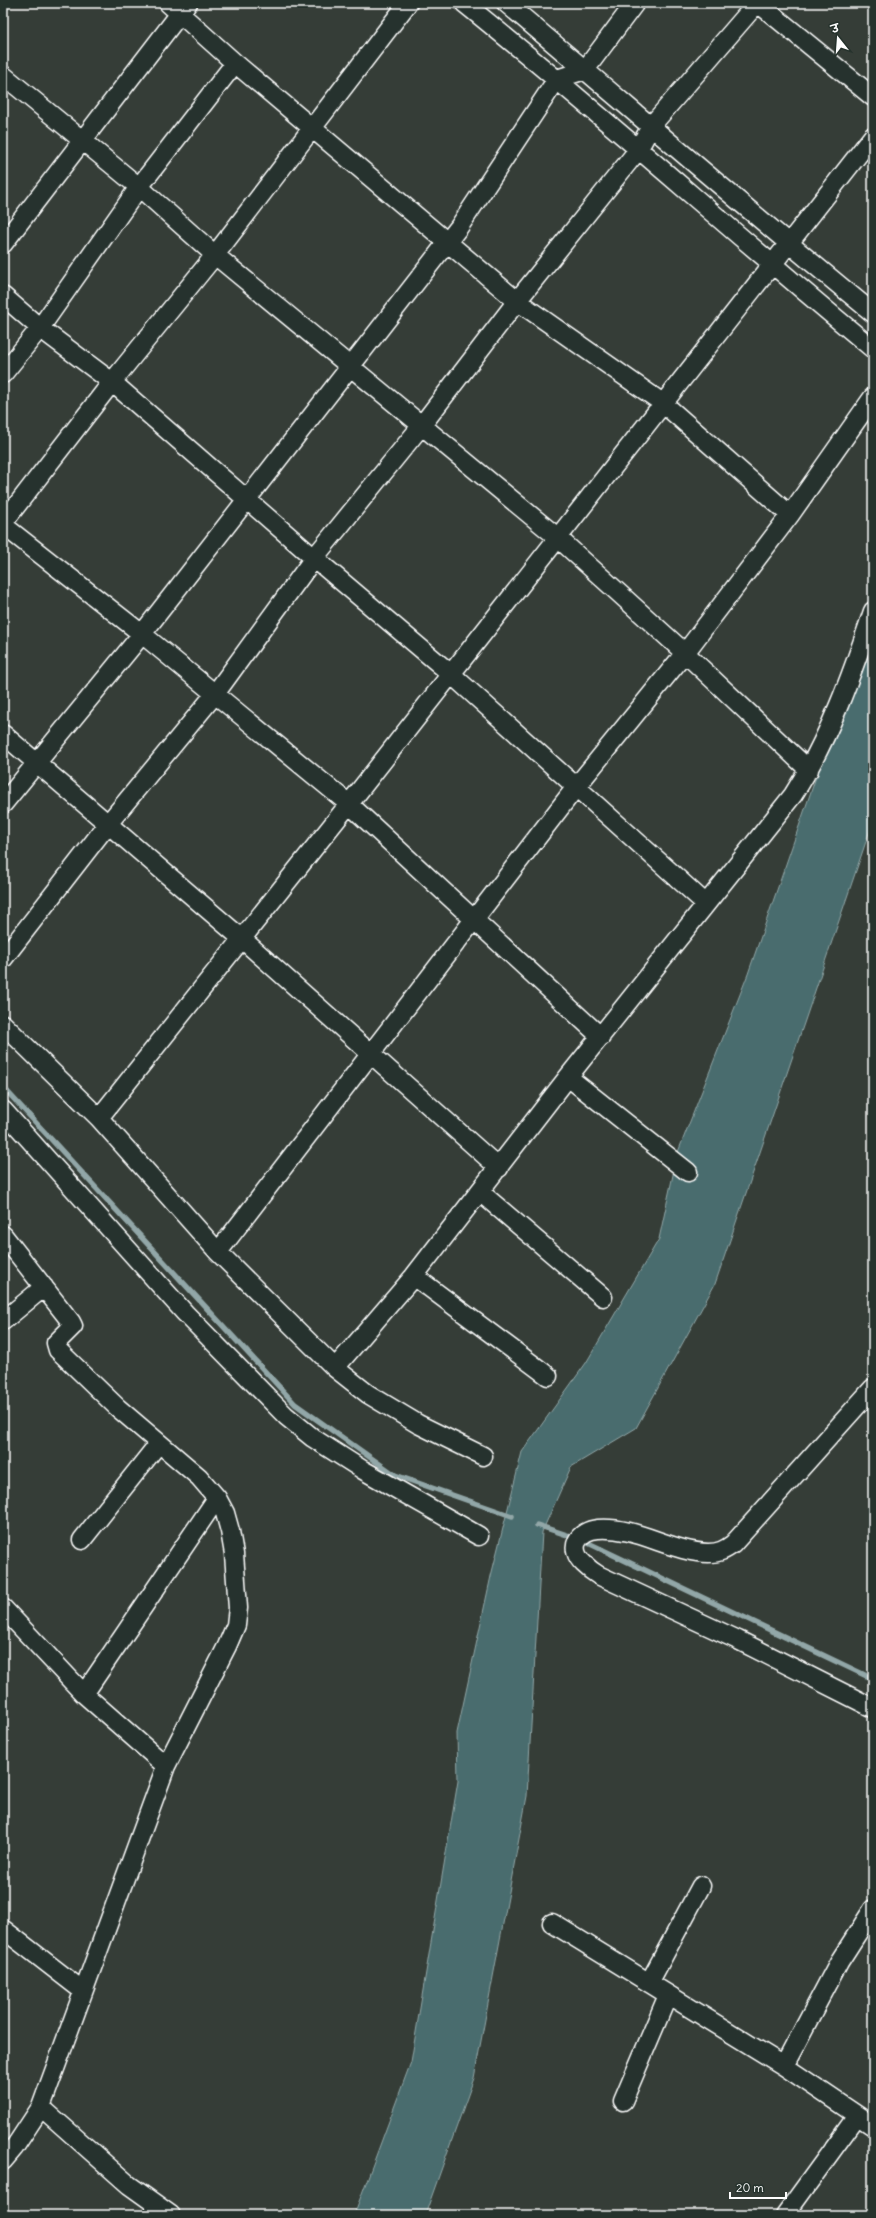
<svg xmlns="http://www.w3.org/2000/svg" width="876" height="2218" font-family="Delius,'Playpen Sans Deva',sans-serif">
<style>
.water{fill:#496c6e;stroke:#92a7a8}
.lines{fill:none;stroke-linecap:round;stroke-linejoin:round}
.stream{stroke:#92a7a8;stroke-width:5.5}
.minor-casing{stroke:#fff;stroke-width:21}
.minor{stroke:#26332d;stroke-width:18}
</style>
<rect width="100%" height="100%" fill="#353d37"/>
<filter id="ink" filterUnits="userSpaceOnUse"><feTurbulence type="fractalNoise" baseFrequency=".025" numOctaves="2"/><feDisplacementMap in="SourceGraphic" scale="8" xChannelSelector="R" yChannelSelector="G"/><feConvolveMatrix kernelMatrix="1 2 1 2 8 2 1 2 1" color-interpolation-filters="sRGB"/></filter>
<g filter="url(#ink)">
<path class="water" d="M873,629V821L715,1284L636,1428L571,1467L542,1532L527,1796L474,2078L425,2215H354L411,2062L458,1781L457,1733L491,1576L522,1452L586,1363L659,1239L678,1152L748,974L815,780Z"/>
<g class="lines">
<path class="stream" d="M3,1087L295,1404L395,1475L512,1516
M537,1525L582,1540L873,1679"/>
<g class="minor-casing">
<path id="minor" d="M168,3L235,63L517,301L664,404L790,515
M464,3C603,115 735,235 873,349
M506,3C628,106 749,212 873,313
M758,3L873,97
M3,75L139,187L215,255L557,537L685,653L809,770
M3,244L188,3
M3,296L40,328L112,382L314,558L451,674L706,904
M3,374L40,328L139,187L235,63
M3,523L112,382L215,255L408,3
M3,525L142,634L349,804L601,1037
M3,734L241,938L499,1168
M3,804L142,634L459,227L557,79L585,70L635,3
M3,959L107,825L215,694L314,558L422,425L517,301L638,150L651,126L757,3
M3,1024L99,1118L218,1252L335,1368L368,1394L418,1424L483,1456
M568,1077L688,1172
M3,1110L185,1313L286,1416L313,1438L363,1470L479,1536
M99,1118L349,804L873,136
M480,1192L603,1297
M3,1235L71,1322L73,1326L56,1343L58,1350L118,1408L199,1477L217,1498L225,1513L230,1531L234,1554L238,1608L236,1625L227,1646L166,1766L41,2107L14,2148L3,2161
M218,1252L576,787L685,653L790,515L873,397
M414,1276L548,1376
M3,1321L44,1287
M335,1368L414,1276L568,1077L793,795C829,739 852,674 873,611
M873,1388L733,1544C725,1550 719,1553 708,1553C671,1552 636,1526 598,1529C578,1531 567,1548 584,1564C588,1568 593,1572 598,1575L738,1640L873,1708
M82,1540L159,1443
M3,1608L84,1694L166,1766
M84,1694L217,1498
M552,1923L784,2066L873,2126
M3,1929L83,1991
M649,1983L701,1886
M784,2066L839,1962L873,1909
M623,2101L668,1995
M41,2107L129,2185L171,2215
M785,2215L857,2116"/>
</g>
<use href="#minor" class="minor"/>
</g>
</g>
<rect width="876" height="2218" fill="none" stroke="#26332d" stroke-width="16"/>
<rect x="8" y="8" width="860" height="2202" fill="none" stroke="#fff" stroke-width="1.5" filter="url(#ink)"/>
<g transform="translate(838 38) rotate(343)" stroke="#26332d" stroke-width="3" paint-order="stroke">
<path d="M0-3L7 15L0 10L-7 15Z" fill="#ffffff"/>
<text y="-6" font-size="11" font-weight="bold" text-anchor="middle" fill="#ffffff">उ</text>
</g>
<path d="M730 2192v6h56v-6" fill="none" stroke="#ffffff" stroke-width="2"/>
<text x="736" y="2192" font-size="12" fill="#ffffff" stroke="#26332d" stroke-width="3" paint-order="stroke">20 m</text>
</svg>
